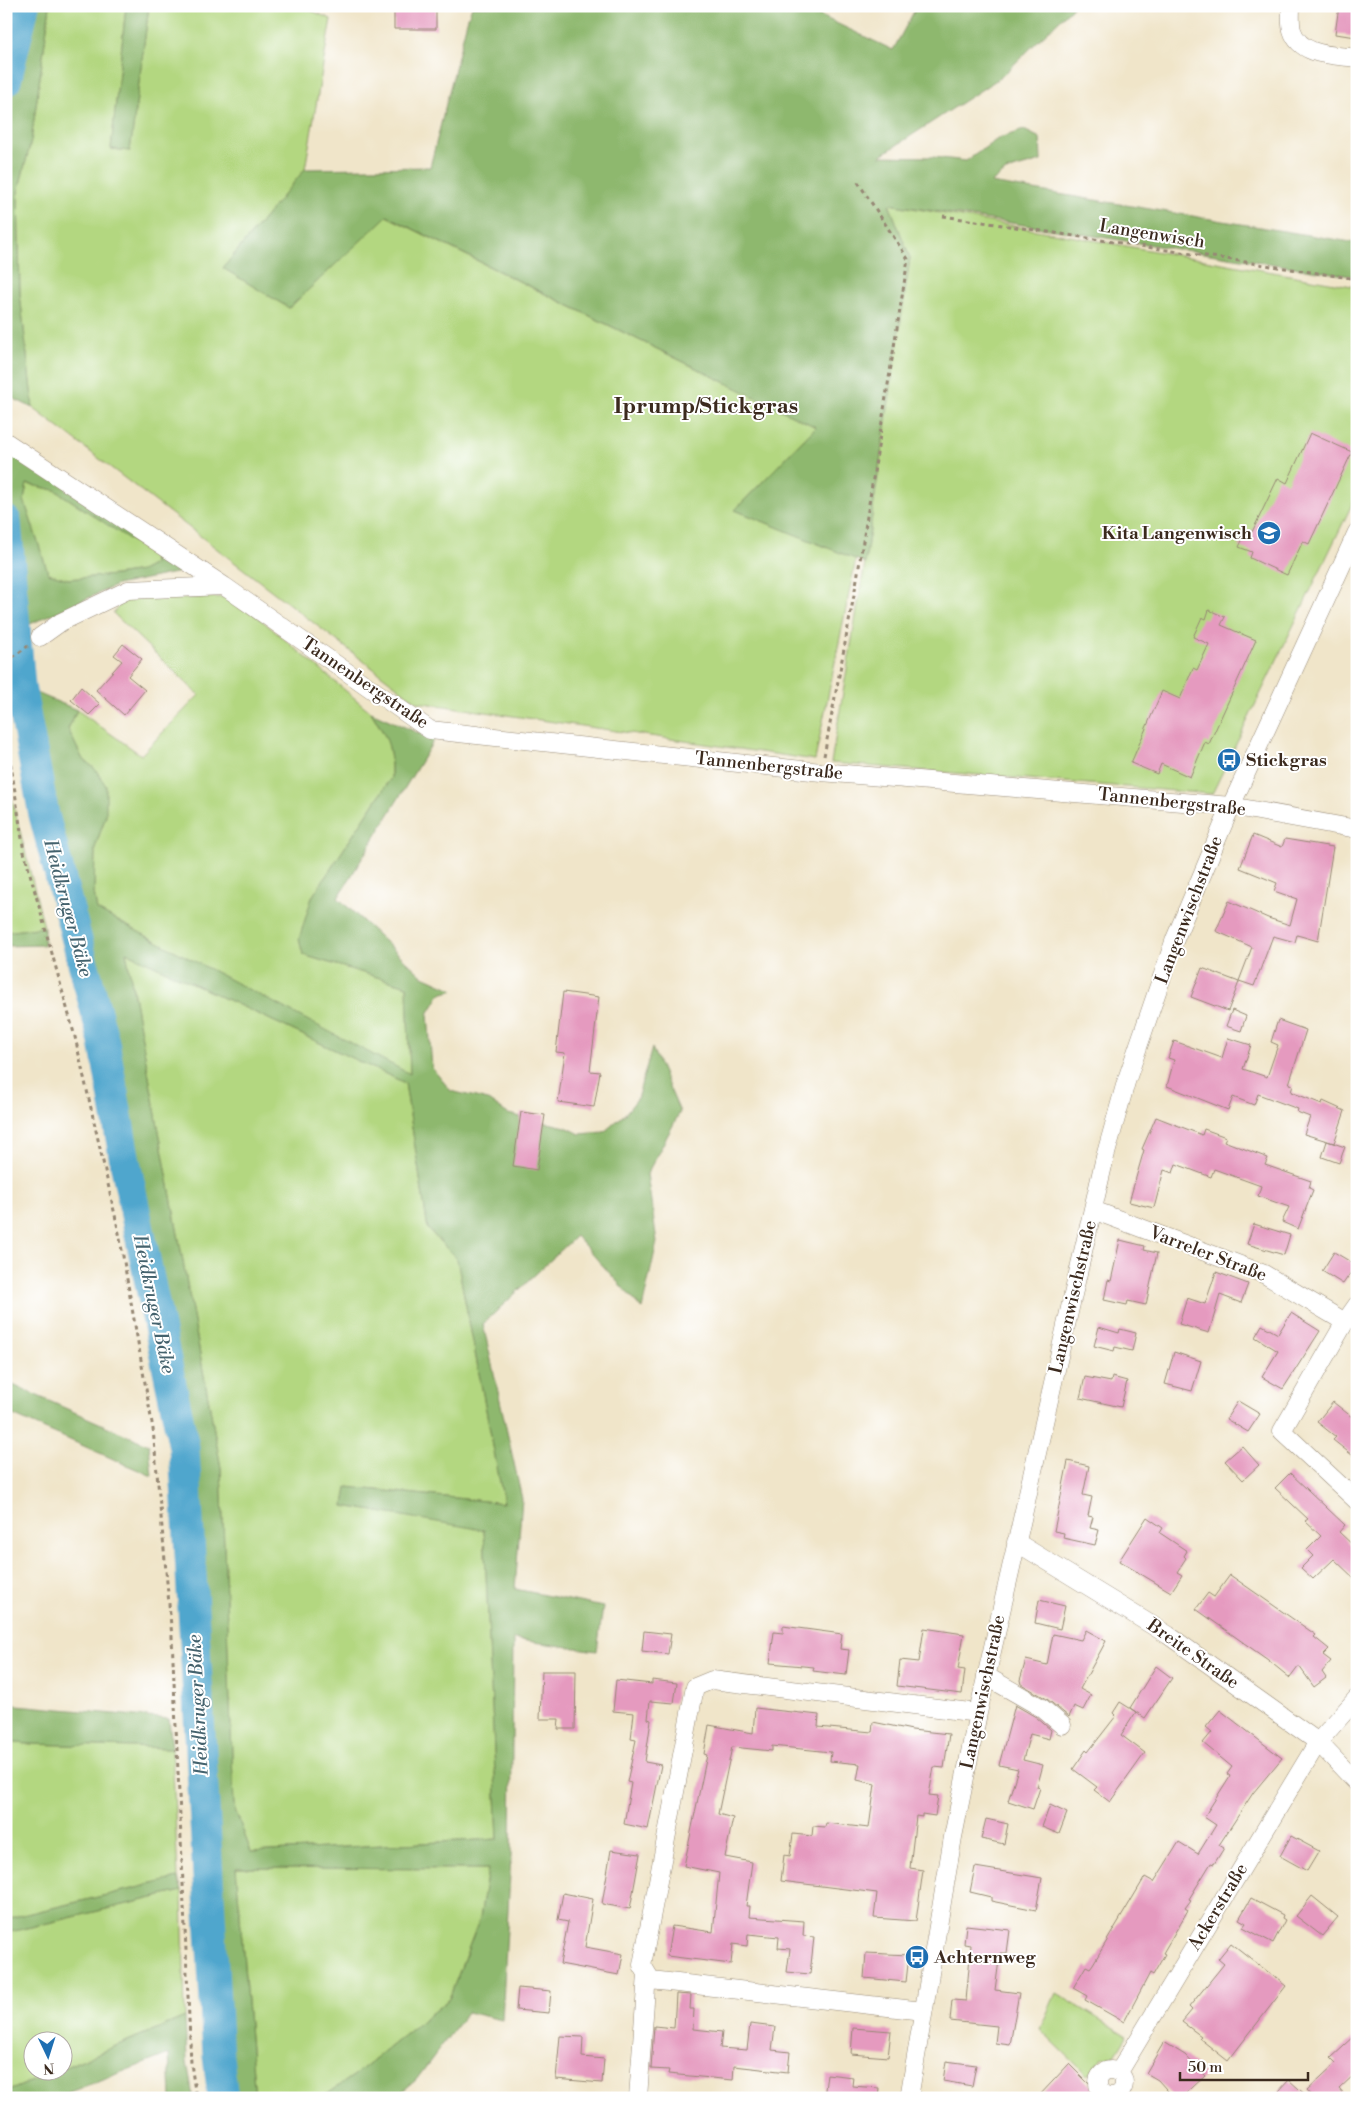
<svg xmlns="http://www.w3.org/2000/svg" width="1363" height="2104" font-family="'Libre Bodoni',serif">
<style>
.green{fill:#b3d780;stroke:#77804f}
.forest{fill:#8eb86e;stroke:#647146;fill-rule:evenodd}
.lines{fill:none;stroke-linecap:round;stroke-linejoin:round}
.river{stroke:#50a6cd;stroke-width:31}
.building{fill:#e59abf}
.minor-casing{stroke:#968874;stroke-width:19}
.path{stroke:#968874;stroke-width:3;stroke-dasharray:4 4;stroke-linecap:butt}
.minor{stroke:#fff;stroke-width:18}
.labels{text-anchor:middle;dominant-baseline:central;stroke-width:4;stroke-linejoin:round;paint-order:stroke}
.street-label{font-size:18px;fill:#3b2a1e;stroke:#fff}
.poi-label{font-size:18px;font-weight:bold;fill:#3b2a1e;stroke:#fff;text-anchor:start}
.water-label{font-size:19px;font-style:italic;fill:#44626d;stroke:#fff}
.district-label{font-size:22px;font-weight:bold;fill:#3b2a1e;stroke:#fff}
</style>
<rect width="100%" height="100%" fill="#fff"/>
<filter id="ink" filterUnits="userSpaceOnUse"><feTurbulence type="fractalNoise" baseFrequency=".02" numOctaves="2"/><feDisplacementMap in="SourceGraphic" scale="10" xChannelSelector="R" yChannelSelector="G"/><feConvolveMatrix kernelMatrix="1 2 1 2 8 2 1 2 1" color-interpolation-filters="sRGB"/></filter>
<filter id="wash" filterUnits="userSpaceOnUse"><feTurbulence type="fractalNoise" baseFrequency=".0096" numOctaves="4" result="noise"/><feDisplacementMap in="SourceGraphic" scale="20" xChannelSelector="R" yChannelSelector="G"/><feGaussianBlur stdDeviation="1.12" result="paint"/><feColorMatrix in="noise" values="0 0 0 0 0 0 0 0 0 0 0 0 0 0 0 0 0 1.4 0 .05"/><feComposite in="paint" operator="in"/></filter>
<g filter="url(#wash)">
<rect width="100%" height="100%" fill="#f0e5c9"/>
<path class="green" d="M50,6H126L111,149L130,151L149,6H300L331,19L305,169L223,268L289,308L386,216L816,427L735,510L856,559L815,760L417,702L33,408L20,294L18,192L31,141Z
M889,204L1357,287V494L1212,794L831,763L865,563L910,258Z
M27,484L55,490L154,555V564L141,571L116,575L68,579L48,573L24,500Z
M234,597L371,712L388,741L391,759V778L312,897L303,955L407,986L410,1075L97,910L94,894L95,848L106,815L96,770L82,758L68,729L77,710L141,755L199,695L113,613L124,599Z
M6,775L44,927L6,932Z
M126,952L405,1083L428,1229L457,1259L504,1503L347,1487L344,1506L484,1529L498,1839L251,1852L234,1807L221,1468Z
M6,1742L28,1744L172,1748L178,1878L6,1919Z
M236,1868L488,1869L480,1918L449,1999L356,2074L322,2098H255Z
M182,1891L185,2017L63,2068L62,2042H32V2072H55L6,2092V1933Z
M1056,1993L1127,2036L1115,2055L1102,2058L1087,2075L1040,2029Z"/>
<path class="forest" d="M6,6H18L6,63Z
M26,6H50L31,141L18,192L20,294L33,408L6,395V102Z
M126,6H149L130,151L111,149Z
M472,6H800L893,50L917,6H1074L1001,77L880,156L933,157L966,161L999,138L1024,130L1040,138L1041,161L1006,171L991,183L1357,243V277L889,204L910,258L865,563L735,510L816,427L387,216L289,308L223,268L305,169L430,167L467,21Z
M21,447L180,572L117,585L19,629L6,461ZM27,484L55,490L153,555L154,564L141,571L116,575L68,579L48,573L24,500Z
M20,686L77,710L68,729L82,758L96,770L106,786V815L95,848L94,894L97,910L410,1074L407,986L303,955L299,939L312,897L391,778C392,745 388,740 371,712L434,740L338,898L421,975L454,990L440,994L428,1014L432,1068L451,1091L488,1100L508,1114L566,1127L580,1134L604,1132L625,1114L637,1099L652,1048L680,1112L647,1174L657,1242L642,1309L576,1236L483,1324L522,1499L515,1589L603,1607L597,1651L513,1639L511,1856L502,2020L467,2012L416,2080L394,2098H322L356,2074L449,1999L480,1918L488,1869L236,1868L255,2098H225L220,2055L186,1447L144,1244L105,1040L45,813ZM126,952L405,1083L428,1229L457,1259L504,1503L347,1487L344,1506L484,1530L498,1839L251,1852L234,1807L221,1468Z
M44,927V945L6,946V932Z
M6,1382L149,1445L152,1476L6,1412Z
M6,1704L169,1719L172,1748L28,1744L6,1742Z
M178,1878L182,1891L6,1933V1919Z
M185,2017L187,2061L193,2098H171L169,2054L54,2098H6V2092L55,2072H62L63,2068Z"/>
<g class="lines">
<path class="river" d="M6,81L24,6
M6,521L20,686L44,815L104,1042L126,1167L184,1447L218,2056L223,2098"/>
</g>
<g id="blocks">
<path class="building" d="M394,6H436V29H394Z
M1339,6H1357V37L1335,34Z
M1310,433L1352,452L1309,544L1303,541L1287,575L1250,558L1252,552L1239,547L1247,530L1252,532L1278,478L1287,483Z
M1209,610L1225,617L1221,625L1256,640L1209,744L1205,742L1190,777L1161,764L1157,774L1131,763L1162,691L1180,699L1193,668L1197,670L1209,644L1193,637L1202,617L1206,619Z
M123,644L142,659L128,676L145,690L124,715L96,690L122,661L114,655Z
M81,687L100,704L89,715L71,700Z
M1253,835L1282,847L1285,839L1333,847L1318,941L1297,935L1295,942L1273,936L1254,986L1239,981L1252,947L1216,931L1229,901L1268,918L1290,925L1297,899L1274,891L1277,883L1240,868Z
M1202,968L1239,982L1228,1011L1191,997Z
M563,992L599,997L590,1071L600,1072L594,1107L558,1102L565,1053L556,1052Z
M1232,1010L1246,1016L1241,1031L1226,1026Z
M1278,1020L1306,1030L1289,1084L1293,1085L1291,1092L1322,1104L1323,1101L1345,1111L1334,1143L1304,1134L1310,1117L1297,1112L1298,1109L1258,1094L1254,1105L1233,1097L1228,1110L1167,1086L1174,1060L1168,1058L1174,1041L1222,1058L1228,1038L1251,1045L1243,1069L1267,1077L1278,1045L1271,1042Z
M521,1112L545,1115L537,1170L513,1166Z
M1156,1117L1202,1135L1204,1129L1226,1137L1224,1141L1268,1158L1265,1165L1311,1181L1309,1188L1313,1190L1298,1229L1282,1222L1289,1207L1258,1196L1261,1186L1214,1169L1211,1177L1176,1164L1173,1173L1164,1170L1154,1208L1129,1202L1144,1150L1142,1149Z
M1327,1141L1345,1147L1339,1163L1322,1157Z
M1254,1224L1290,1235L1284,1255L1247,1244Z
M1120,1240L1145,1246L1144,1250L1157,1253L1146,1305L1128,1301L1127,1305L1104,1300L1108,1280L1111,1281Z
M1334,1252L1356,1265L1343,1284L1322,1271Z
M1216,1272L1248,1284L1241,1303L1220,1295L1209,1333L1179,1324L1187,1298L1205,1304Z
M1291,1313L1320,1331L1283,1389L1262,1377L1278,1351L1255,1337L1262,1325L1278,1334Z
M1099,1327L1119,1333L1120,1329L1136,1333L1132,1351L1115,1347L1114,1351L1094,1346Z
M1174,1352L1201,1361L1192,1391L1165,1384Z
M1085,1377L1111,1382L1112,1377L1127,1381L1121,1407L1080,1398Z
M1238,1401L1260,1414L1248,1432L1226,1419Z
M1333,1402L1357,1421V1459L1333,1440L1336,1437L1317,1422Z
M1242,1446L1259,1465L1243,1480L1225,1461Z
M1068,1461L1089,1466L1083,1495L1092,1497L1088,1516L1093,1517L1090,1528L1099,1530L1095,1545L1063,1538L1064,1533L1054,1531Z
M1290,1473L1345,1525L1339,1532L1357,1549V1581L1334,1559L1313,1579L1301,1568L1313,1556L1307,1550L1321,1536L1305,1521L1308,1519L1275,1488Z
M1147,1517L1163,1528L1160,1533L1187,1551L1184,1556L1186,1558L1177,1572L1182,1575L1171,1592L1119,1561Z
M1230,1575L1316,1635L1314,1637L1329,1649L1323,1655L1331,1661L1322,1672L1326,1678L1314,1687L1299,1666L1290,1678L1268,1660L1196,1609L1208,1593L1214,1597Z
M1039,1600L1065,1606L1060,1629L1035,1623Z
M783,1626L842,1634L840,1649L849,1650L846,1675L813,1671L814,1667L770,1663L774,1632L783,1633Z
M924,1628L964,1634L958,1669L965,1670L962,1694L897,1686L900,1660L919,1662Z
M1086,1630L1106,1641L1080,1689L1091,1695L1083,1710L1074,1706L1069,1717L1047,1699L1021,1684L1020,1680L1026,1660L1047,1665L1053,1634L1081,1640Z
M644,1631L671,1634L668,1654L642,1651Z
M1156,1666L1172,1678L1145,1718L1130,1708Z
M542,1671H576L575,1729H558L559,1719H540Z
M616,1680L652,1684V1680L677,1683L674,1703L650,1701L648,1719L651,1720L645,1762L661,1765L648,1829L624,1824L631,1783L627,1782L636,1740L631,1739L634,1713L613,1711Z
M1120,1702L1136,1712L1121,1735L1145,1753L1110,1802L1094,1790L1097,1787L1073,1769L1086,1750L1088,1752L1116,1716L1113,1713Z
M1015,1705L1036,1717L1051,1730L1049,1739L1030,1734L1023,1760L1043,1765L1037,1787L1040,1788L1033,1809L1008,1801L1018,1769L999,1765Z
M755,1708L819,1715L818,1727L872,1732L873,1722L912,1730L949,1734L944,1768L934,1767L929,1795L938,1796L935,1816L922,1814V1817L916,1816L910,1868L923,1870L916,1921L874,1918L877,1893L781,1881L784,1855L790,1856L793,1834L812,1836L813,1826L825,1827L826,1823L869,1828L875,1784L857,1780L860,1764L830,1761L831,1752L772,1746V1751L732,1747L718,1814L733,1818L725,1857L752,1862L746,1906H750L749,1917L804,1921L803,1936L814,1937L810,1974L787,1972L790,1949L778,1948L779,1937L748,1934L747,1946L733,1944L731,1964L667,1956L672,1926L713,1932L719,1873L684,1866L707,1755L704,1754L709,1725L753,1733Z
M1220,1710L1282,1758L1253,1793L1219,1845L1224,1848L1214,1864L1211,1863L1189,1899L1191,1900L1185,1908L1188,1910L1163,1953L1165,1954L1153,1975L1150,1973L1124,2022L1085,2000L1087,1996L1073,1988L1086,1966L1090,1968L1093,1964L1145,1877L1154,1882L1179,1842L1198,1854L1216,1825L1204,1817L1230,1776L1227,1774L1232,1767L1203,1743L1212,1732L1206,1727Z
M1050,1805L1067,1813L1059,1834L1042,1827Z
M986,1819L1008,1824L1004,1844L981,1839Z
M1291,1836L1319,1851L1307,1871L1280,1856Z
M611,1850L640,1854L630,1909L602,1904Z
M975,1867L1042,1878L1036,1910L991,1901V1897L970,1892Z
M563,1893L593,1899L585,1947L623,1954L619,1975L560,1964L568,1922L558,1920Z
M1312,1896L1338,1917L1322,1936L1296,1916Z
M1251,1898L1283,1915L1282,1918L1285,1920L1273,1943L1243,1927L1246,1923L1239,1919Z
M966,1925L1010,1930L1007,1953H1000L995,1990L1019,1993L1010,2045L995,2043L997,2026L950,2021L952,2000L966,2001L971,1945L964,1944Z
M1231,1943L1286,1986L1228,2061L1199,2038L1201,2036L1182,2022L1192,2010L1189,2007L1224,1964L1218,1959Z
M866,1953L909,1955L906,1982L864,1978Z
M518,1988L551,1991L549,2013L516,2010Z
M676,1994L691,1995L690,2009H694L693,2029L722,2032L720,2048L747,2050L750,2024L775,2027L772,2050L790,2052L788,2072L734,2066L733,2080L668,2074L669,2070L651,2069L654,2026L674,2028Z
M853,2028L891,2031L888,2057L851,2054Z
M1357,2034V2072L1339,2089L1347,2098H1314L1307,2090L1336,2063L1331,2058Z
M560,2036L583,2037L582,2057L604,2059L602,2083L556,2079Z
M1164,2042L1185,2055L1205,2076L1181,2098H1174L1158,2080L1146,2073Z
M946,2061L976,2065L972,2086L943,2081Z
M1069,2064L1094,2089L1085,2098H1037Z
M827,2074L853,2077L852,2086L879,2088L878,2098H824Z
M1289,2080L1309,2098H1285L1279,2091Z"/>
</g>
</g>
<g filter="url(#ink)">
<use href="#blocks" fill-opacity="0" stroke="#968874" stroke-width="1"/>
<g class="lines">
<g class="minor-casing">
<path id="minor" d="M1291,6C1291,13 1290,23 1292,30C1300,57 1335,55 1357,58
M6,442L224,586L430,730L821,772L1231,806L1357,829
M40,637L61,622L128,590L224,586
M1093,1210L1264,1274L1345,1322
M1357,1305L1345,1322L1282,1431L1357,1501
M1016,1542L1168,1635L1318,1742L1357,1783
M986,1676L1042,1708L1062,1725
M923,2011L651,1980L642,1965L695,1687L712,1680L978,1713
M1098 2083a13 13 0 1 1 26 0a13 13 0 1 1-26 0Z
M1119,2072L1318,1742L1357,1698
M638,2098L647,1974
M909,2098L953,1837L978,1713L1072,1299L1105,1157L1126,1082L1175,939L1231,806L1357,532"/>
</g>
<path class="path" d="M943,216L1357,279
M6,662L28,646
M6,732L24,852L75,1037L119,1233L153,1429L172,1637L191,2063L196,2098
M824,756L857,579L908,259L856,179
M1120,2093L1125,2098"/>
<use href="#minor" class="minor"/>
</g>
</g>
<defs>
<g id="school-disc" transform="scale(1.25)"><circle r="9.5" fill="#1f6fb2" stroke="#fff"/><path d="M0-5L7-2L0 1L-7-2ZM-4 1L0 2.5L4 1V4Q0 6-4 4Z" fill="#fff"/></g>
<g id="bus-disc" transform="scale(1.25)"><circle r="9.5" fill="#1f6fb2" stroke="#fff"/><path d="M-5-6H5V4H4V6H2V4H-2V6H-4V4H-5ZM-3.5-4V0h7V-4ZM-3.5 1.2v1.5H-2V1.2ZM2 1.2v1.5H3.5V1.2Z" fill="#fff"/></g>
</defs>
<g fill-rule="evenodd">
<use href="#school-disc" x="1269" y="533"/>
<use href="#bus-disc" x="1229" y="760"/>
<use href="#bus-disc" x="917" y="1957"/>
</g>
<g class="labels">
<g class="street-label">
<text transform="translate(1152 234) rotate(9)">Langenwisch</text>
<text transform="translate(365 683) rotate(34)">Tannenbergstraße</text>
<text transform="translate(769 766) rotate(6)">Tannenbergstraße</text>
<text transform="translate(1172 802) rotate(6)">Tannenbergstraße</text>
<text transform="translate(1189 910) rotate(-69)">Langenwischstraße</text>
<text transform="translate(1208 1254) rotate(21)">Varreler Straße</text>
<text transform="translate(1073 1297) rotate(-77)">Langenwischstraße</text>
<text transform="translate(1193 1654) rotate(35)">Breite Straße</text>
<text transform="translate(983 1692) rotate(-78)">Langenwischstraße</text>
<text transform="translate(1218 1907) rotate(-59)">Ackerstraße</text>
</g>
<g class="poi-label">
<text x="1252" y="533" text-anchor="end">Kita Langenwisch</text>
<text x="1246" y="760">Stickgras</text>
<text x="934" y="1957">Achternweg</text>
</g>
<g class="water-label">
<text transform="translate(68 908) rotate(75)">Heidkruger Bäke</text>
<text transform="translate(154 1304) rotate(78)">Heidkruger Bäke</text>
<text transform="translate(198 1705) rotate(-93)">Heidkruger Bäke</text>
</g>
<g class="district-label">
<text x="706" y="406">Iprump/Stickgras</text>
</g>
</g>
<rect width="1363" height="2104" fill="none" stroke="#fff" stroke-width="25"/>
<g transform="translate(48 2056) rotate(176)"><circle r="24" fill="#ffffff" stroke="#b1aaa5"/>
<path d="M0-4L9 19L0 12L-9 19Z" fill="#1f6fb2"/>
<text y="-8" font-size="14" font-weight="bold" text-anchor="middle" fill="#3b2a1e">N</text>
</g>
<path d="M1180 2072v8h128v-8" fill="none" stroke="#3b2a1e" stroke-width="2.5"/>
<text x="1188" y="2072" font-size="15" fill="#3b2a1e" stroke="#ffffff" stroke-width="4" paint-order="stroke">50 m</text>
</svg>
